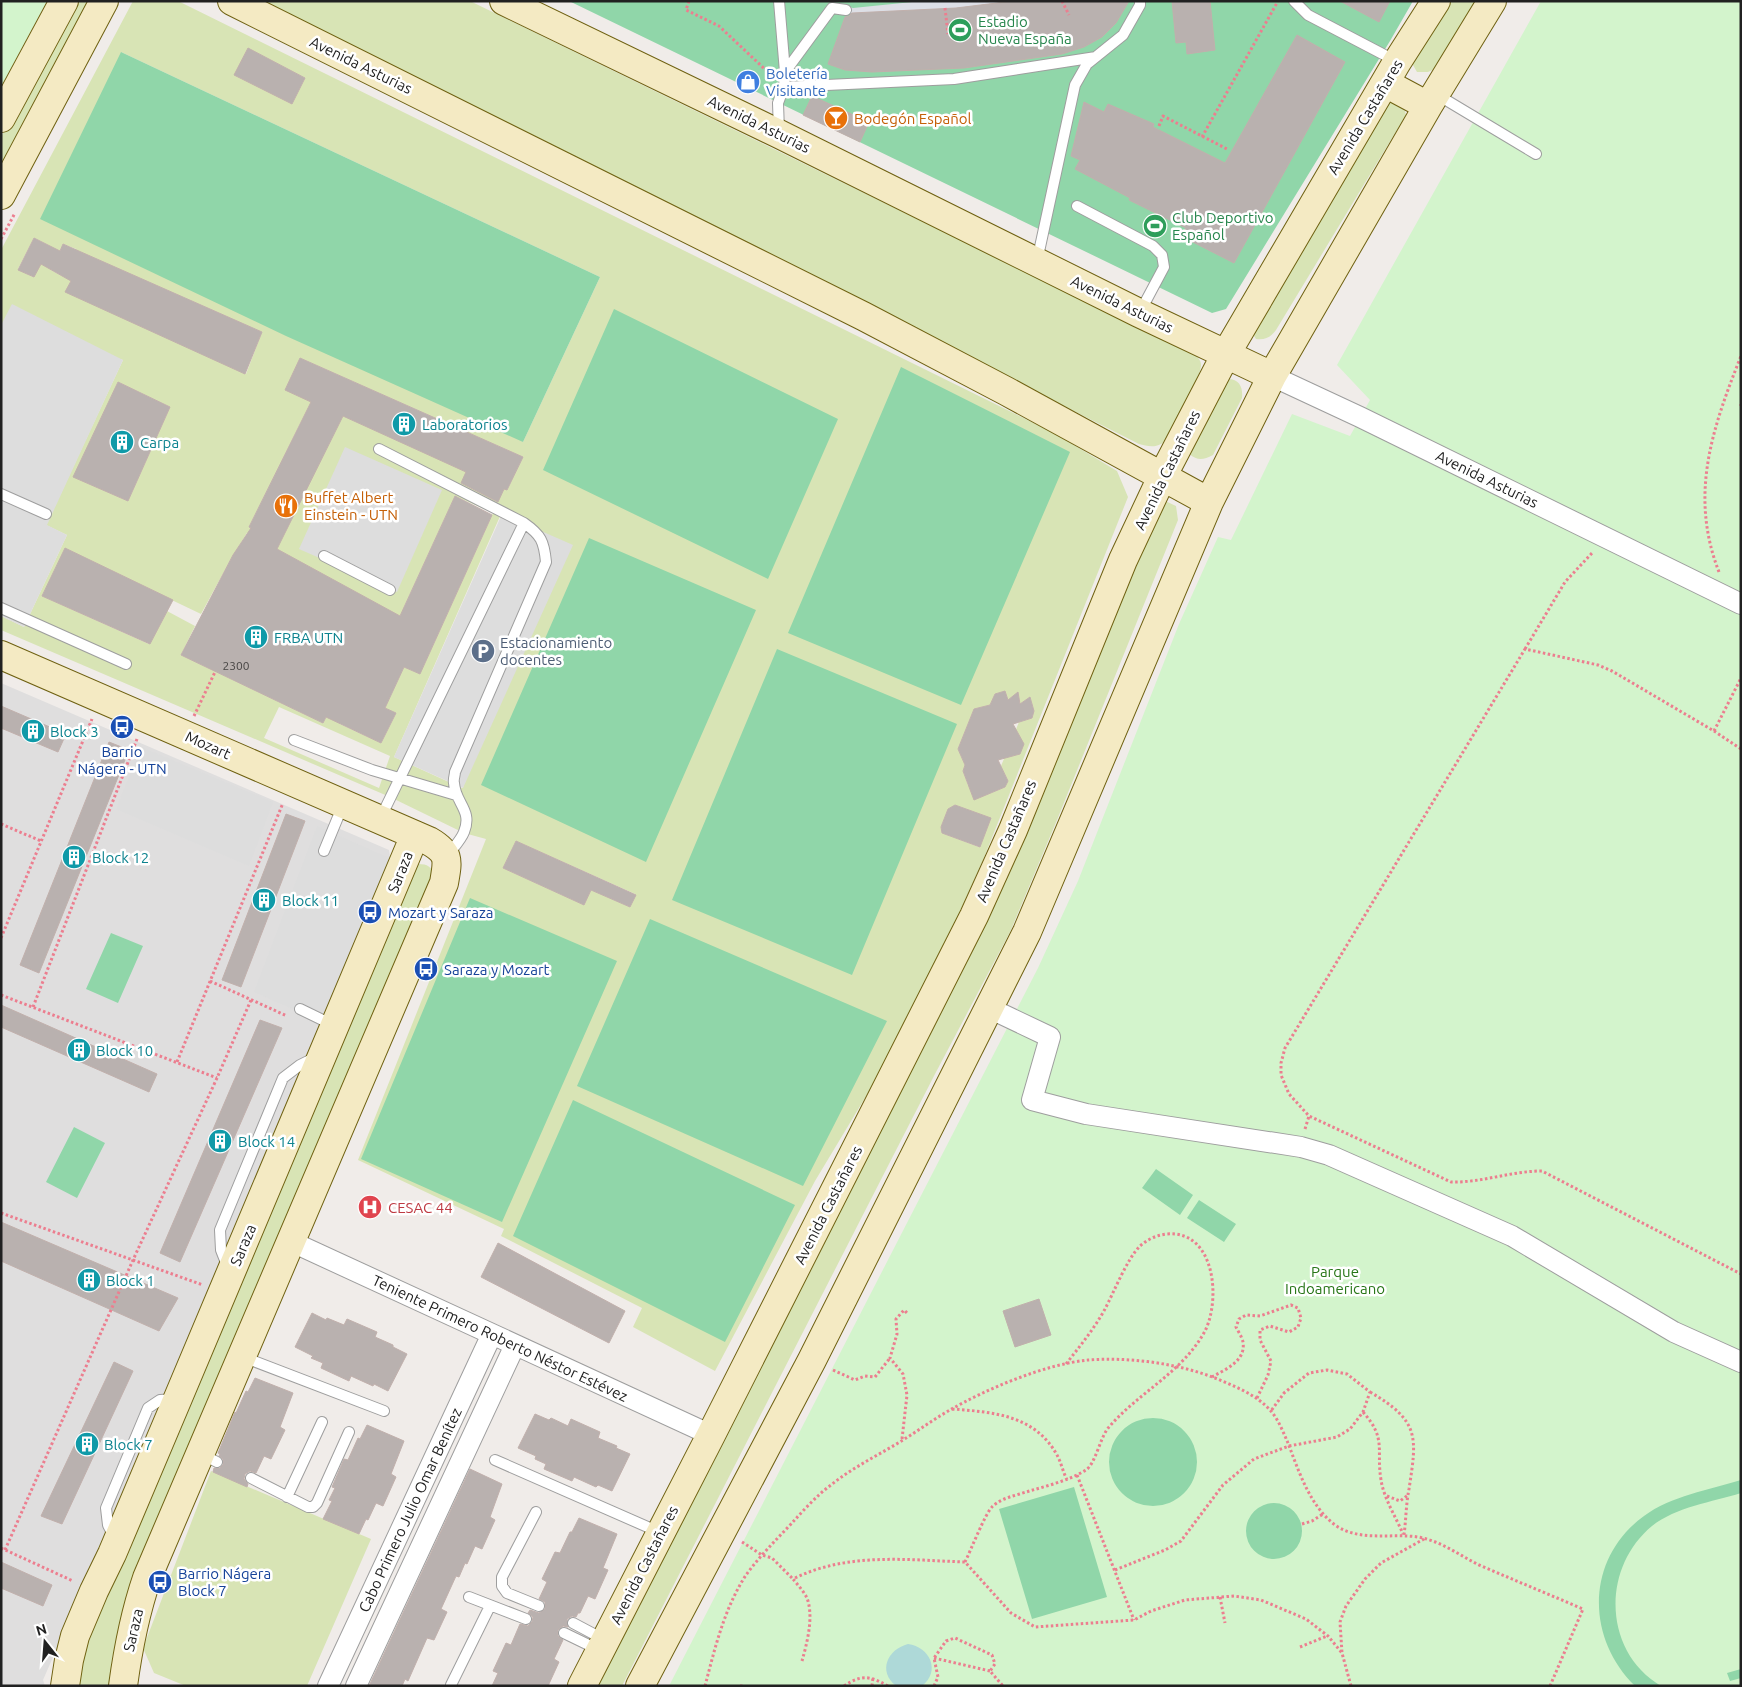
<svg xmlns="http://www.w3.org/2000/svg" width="1742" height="1687" font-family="Ubuntu,sans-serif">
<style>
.residential{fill:#dfdede}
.grass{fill:#d8e4b5;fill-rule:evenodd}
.park{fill:#d3f4cc}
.pitch{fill:#90d6a9}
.parking{fill:#ddd}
.plaza{fill:#dddfe6}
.water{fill:#aed9d8}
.building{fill:#b9b1af;stroke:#c1b0ac}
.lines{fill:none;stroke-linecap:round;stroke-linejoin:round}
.lane-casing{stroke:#9e9e9e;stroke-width:12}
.street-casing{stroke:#9e9e9e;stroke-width:22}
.secondary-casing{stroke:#6f6111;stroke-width:30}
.path{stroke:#ec7e8f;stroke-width:3;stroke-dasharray:2.5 2.5;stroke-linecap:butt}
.lane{stroke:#fff;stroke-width:10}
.street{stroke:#fff;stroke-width:20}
.secondary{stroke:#f4eac3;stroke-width:28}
.labels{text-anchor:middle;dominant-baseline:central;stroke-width:5;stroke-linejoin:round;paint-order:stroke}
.number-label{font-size:12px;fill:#474544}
.leisure-label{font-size:15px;fill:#27864d;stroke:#fff;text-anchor:start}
.street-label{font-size:15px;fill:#212121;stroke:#fff}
.shop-label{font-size:15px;fill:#366cbe;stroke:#fff;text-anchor:start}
.food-label{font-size:15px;fill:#c56008;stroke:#fff;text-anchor:start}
.culture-label{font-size:15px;fill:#0d838f;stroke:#fff;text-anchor:start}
.service-label{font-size:15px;fill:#4e5e75;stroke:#fff;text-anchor:start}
.transit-label{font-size:15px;fill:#164399;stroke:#fff;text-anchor:start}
.health-label{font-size:15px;fill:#be3a42;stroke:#fff;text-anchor:start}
.park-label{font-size:15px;fill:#287618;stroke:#fff}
</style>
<rect width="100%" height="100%" fill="#f0ece9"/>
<path class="residential" d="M1,683L389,850L392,870L329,1026L43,1680L45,1686H1Z"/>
<path class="grass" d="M73,1H88L1,165V137Z
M133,1H178L1054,433L1117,471L1128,497L983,860L910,1023L815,1181L715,1371L633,1327L642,1308L501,1236L504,1229L358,1160L486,839L464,833L390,797L1,630V616L24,627L67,535L46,525L123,360L1,325V250ZM248,49L305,78L292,103ZM121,52L600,277L523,442ZM34,238L50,246L33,277L18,269ZM63,244L76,249L69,262L85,254L262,332L246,374L66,292L74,274L66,270L62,276L51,270ZM300,358L523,457L507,490L286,390ZM118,382L170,407L128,501L74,477ZM301,422L332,437L272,538L249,527ZM455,496L493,513L420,674L404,667L385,708L396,713L381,743L340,724L400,615L409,619L404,607ZM501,514L463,788H462L394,757ZM247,533L384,608L323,723L181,655L195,626L167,611L149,644L42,596L65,549L201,614L231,559L248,565L254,556L239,546ZM1005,691L1008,700L1018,693L1020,704L1030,697L1034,711L1032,718L1019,722L1001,766L1008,781L1005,787L991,793L987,784L978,781L968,785L963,771L965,765L958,749L974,709L990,705L995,694ZM279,707L390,756L379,788L264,738ZM955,805L990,818L979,847L942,833L941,827L948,809ZM516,841L635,894L630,907L591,890L584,905L503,868Z
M262,1H470L1188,351C1193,354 1200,357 1201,364C1202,376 1172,438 1161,444C1154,448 1146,446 1139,444Z
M1446,1H1478L1437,68L1428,72H1417L1413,65L1411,57Z
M1397,101L1404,108L1406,115L1276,330C1270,338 1265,340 1256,339L1252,333L1388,102Z
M1228,379C1240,379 1243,388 1242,398L1213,455C1203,460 1198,461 1189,454Z
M1163,500L1176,506L1178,520L1057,820L1010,932L935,1074L622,1686H589L963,959L1149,515Z
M418,864C428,864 431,867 435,875L126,1601L112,1658L110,1686H76L84,1646L411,868Z
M211,1471L371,1539L307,1686H186L154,1673L143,1648Z"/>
<path class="park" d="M1,1H47L1,87Z
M1541,1H1741V1686H669L1038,968L1078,881L1179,624L1218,537L1231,540L1292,414L1350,436L1370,400L1337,365Z"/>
<path class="pitch" d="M569,1H1413L1390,41L1226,309L1212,313Z
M121,52L600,277L523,442L286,336L40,219Z
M614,309L838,419L768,579L543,470Z
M901,367L1070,452L961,705L788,633Z
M589,538L756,610L646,862L481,785Z
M777,649L957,724L852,975L672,900Z
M470,898L617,961L502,1222L361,1159Z
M650,919L887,1021L803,1186L577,1086Z
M111,933L143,946L118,1003L86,989Z
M573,1100L795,1205L725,1342L513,1236Z
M74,1127L105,1143L77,1198L46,1182Z
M1156,1169L1193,1195L1180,1215L1142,1188Z
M1199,1200L1236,1224L1224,1242L1187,1218Z
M1109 1462a44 44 0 1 1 88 0a44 44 0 1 1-88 0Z
M1741,1480V1493C1712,1502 1676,1507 1652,1526C1601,1568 1603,1652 1661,1686H1635C1585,1637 1586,1558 1644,1516C1671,1496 1709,1490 1741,1480Z
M1074,1487L1107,1597L1032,1619L999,1509Z
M1246 1531a28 28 0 1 1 56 0a28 28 0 1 1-56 0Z
M1741,1669V1678L1730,1681L1727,1673Z"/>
<path class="parking" d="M12,304L123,360L47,525L67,535L24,627L1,616V325Z
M345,447L442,490L397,592L299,549Z
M502,514L573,545L463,788L394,757Z
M141,747L273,802L249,866L116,809Z
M317,826L387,857L392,870L329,1025L254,992Z"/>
<path class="plaza" d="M922,1H1013L956,8L846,14V6L853,8Z"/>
<path class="water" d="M908,1644C930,1647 941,1671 922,1686H896C877,1671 888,1649 908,1644Z"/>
<path class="building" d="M1013,1H1129L1116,23L1102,37L1084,47L1062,54L964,68L872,72L845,70L828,64L845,17L849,16L852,13L956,8Z
M1172,1H1210L1215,50L1187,54L1186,42L1176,43Z
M1340,1H1390L1379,22Z
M1297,35L1345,62L1234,263L1181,236L1186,228L1129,200L1130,198L1075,169L1080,160L1071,156L1084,102L1104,112L1108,104L1154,124L1153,127L1225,163Z
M248,48L305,78L292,104L234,75Z
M812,96L869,122L860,142L803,115Z
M34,238L60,251L63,244L262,332L245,374L65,292L71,281L41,264L34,277L18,270Z
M300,358L523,457L507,490L504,489L498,502L461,483L466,472L343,416L277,549L400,616L455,496L492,515L420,674L404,667L385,708L396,713L381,743L326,717L323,723L181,655L233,555L251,528L249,527L311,402L285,390Z
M118,382L170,407L128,501L73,477Z
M65,548L173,600L150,644L42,596Z
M1005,691L1008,700L1018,692L1020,704L1030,697L1034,711L1032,718L1013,724L1024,744L1020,754L998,760L1008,781L1005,787L974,800L963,771L965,765L958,749L974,709L990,705L995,694Z
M1,706L66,734L58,752L1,728Z
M109,742L129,750L39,973L20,965Z
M955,805L991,818L980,847L942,833L941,827L948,809Z
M286,814L305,821L241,987L222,980Z
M516,841L636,895L630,907L591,890L584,905L503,868Z
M1,1005L157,1074L149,1092L1,1027Z
M260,1020L282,1028L180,1262L160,1253Z
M1,1222L178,1298L159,1331L1,1261Z
M498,1243L625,1311L609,1343L481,1277Z
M1039,1299L1051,1335L1015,1347L1003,1311Z
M312,1313L326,1320L327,1318L344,1325L347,1319L377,1332L375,1337L393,1345V1347L407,1354L388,1391L374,1384L373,1386L351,1376L349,1381L321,1368L323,1363L311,1358L313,1356L295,1347Z
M114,1362L133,1371L62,1524L41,1516Z
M255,1378L293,1393L280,1427L285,1430L271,1459L264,1456L256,1473L250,1471L245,1474L244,1479L248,1484L247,1487L213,1472L214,1468H220L223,1465V1459L219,1456L220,1454L218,1453L235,1412L236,1413L246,1391L248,1392Z
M535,1414L549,1420L551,1418L568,1426L571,1419L600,1432L598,1438L617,1446L616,1448L630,1454L612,1491L598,1485L596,1487L574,1477L572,1481L544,1469L546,1464L535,1459L536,1456L518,1448Z
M367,1425L404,1441L391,1474L396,1477L383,1506L376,1503L368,1520L366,1519L359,1534L323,1519L332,1501L329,1500L335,1488L332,1487L344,1459L348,1460L358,1438L360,1439Z
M470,1469L502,1484L490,1517L495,1520L482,1549L475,1546L467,1564L465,1563L459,1577L456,1576L441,1609L447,1612L434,1640L427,1638L408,1681L405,1679L402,1686H369Z
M579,1518L617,1534L603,1568L608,1570L595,1599L588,1596L580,1613H578L576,1617L572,1616L567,1619L568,1627L563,1626L558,1630V1636L563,1640L554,1659L559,1662L548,1686H492L498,1673L493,1671L506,1643L511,1645L520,1624L528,1626L532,1622L533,1617L528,1613L530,1610L539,1613L545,1609V1602L539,1599L547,1582L542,1579L555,1552L560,1553L570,1532H572Z
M1,1562L52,1585L43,1606L1,1588Z"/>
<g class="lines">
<g class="lane-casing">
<path id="lane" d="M1294,1L1308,15L1396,61
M785,72L832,8L846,10
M784,87L954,79L1096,57
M1436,94L1536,154
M779,131L778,103L784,87L785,72L779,1
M1077,206L1153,246L1162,255L1164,267L1140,312
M1037,261L1075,85L1087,64L1123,35L1140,5V1
M379,449L524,523C541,535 544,541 546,562L455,772C455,775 453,780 454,783C455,803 473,810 464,832C461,840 453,848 448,855
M1,494L46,514
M324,556L390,590
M1,608L126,664
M294,740L372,770L456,795
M380,819L524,523
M324,851L343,805
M300,1009L333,1025
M228,1268L221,1250L220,1230L283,1078L300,1065L316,1057
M243,1357L384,1411
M201,1454L217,1462
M495,1460L659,1532
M251,1478L308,1507H313L317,1503L349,1432
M287,1497L322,1422
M536,1512L502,1577V1586L507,1593L539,1606
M115,1539L108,1525L106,1508L148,1408L160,1400L175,1399
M469,1597L526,1619
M573,1623L605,1640
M564,1633L599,1650
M451,1685L490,1606"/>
</g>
<g class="street-casing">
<path id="street" d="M1272,376L1360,417L1741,604
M989,1008L1050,1037L1032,1100L1086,1114L1301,1147L1329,1155L1512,1236L1674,1332L1741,1362
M290,1241L711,1435
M328,1686L492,1334
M356,1686L515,1345"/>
</g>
<g class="secondary-casing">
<path id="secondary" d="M232,1L863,316L1006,391L1209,502
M504,1L779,134L1139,313L1272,376
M1385,83L1428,106
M1,118L64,1
M1,195L104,1
M1,655L429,841C450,853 448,860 444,883L147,1578C135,1613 128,1649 123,1686
M65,1686L69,1660L75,1636L94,1591L112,1554L178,1398L415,835
M582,1686L711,1435L974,916L1013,830L1123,560L1162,477L1226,354L1397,62L1436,1
M640,1686L812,1360L1027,932L1209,502L1272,376L1428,106L1492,1"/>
</g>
<path class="path" d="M689,1L686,10L719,26L770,74
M1062,1L1069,15
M945,8L948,34
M1159,126L1163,116L1227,149
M1202,137L1278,1
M1,239L15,213
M1741,404V406
M1719,572C1689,495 1712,429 1741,356
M1525,649L1565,582L1593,552
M194,716L215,672
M1714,731L1741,678
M1741,749L1714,731L1612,671L1598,665L1525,649L1285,1048L1281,1063V1075L1289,1094L1309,1116L1451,1182C1481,1183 1511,1171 1542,1171L1741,1274
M1,824L41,841
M1,938L92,719
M210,981L287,1016
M1,995L217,1078
M33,1007L137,739
M177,1062L283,803
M1305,1129L1309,1116
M1,1213L203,1285
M833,1370L855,1380L865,1376L875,1377L890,1358
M1212,1377C1226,1369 1246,1361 1243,1342C1242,1337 1238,1331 1236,1327L1239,1319L1246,1315L1260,1316L1291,1305L1298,1308L1301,1318L1298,1327L1289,1332L1270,1326L1260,1330V1340L1271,1361L1268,1375L1257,1398
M1370,1392C1420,1421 1417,1437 1409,1489C1406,1504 1406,1520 1404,1535
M952,1409C993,1412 1035,1415 1057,1455C1061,1462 1063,1472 1067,1480
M1363,1412C1387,1439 1376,1449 1381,1480C1384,1499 1396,1517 1403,1534
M902,1439L907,1395L903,1374L890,1358L897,1334L896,1319L904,1310L907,1313
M1077,1475L1134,1620
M1387,1496L1400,1501L1408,1495
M1302,1524L1312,1521L1323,1514
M742,1542L762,1555L772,1558L793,1579
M1,1548L73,1581
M5,1550L133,1260L217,1078L251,1000
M965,1562C971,1550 985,1514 992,1507C1001,1498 1014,1496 1026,1492C1046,1486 1068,1481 1086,1470C1096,1463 1100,1437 1109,1427C1138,1393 1183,1372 1205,1331C1221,1299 1215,1230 1167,1234C1157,1235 1148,1239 1140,1246C1127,1259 1114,1292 1105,1309C1094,1329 1080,1346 1066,1364
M1115,1570L1165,1550L1181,1541L1223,1485L1254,1459L1289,1446L1337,1437L1350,1429L1363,1412L1370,1392L1347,1374L1327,1370L1309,1373L1284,1393L1271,1411
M1220,1597L1225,1623
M1300,1647L1327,1636
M934,1658L990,1671
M802,1661C807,1643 814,1617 807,1598C804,1592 798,1585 793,1579C847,1552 907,1560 965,1562L1011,1613L1035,1627L1134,1620L1151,1611L1185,1600L1234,1596L1261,1600L1306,1619L1328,1636L1342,1653
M705,1686C715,1648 724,1609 746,1575C759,1557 775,1541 791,1524C803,1511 816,1496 831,1485C853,1467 879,1455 903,1440C919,1430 934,1419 950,1410C986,1389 1046,1364 1088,1360C1130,1357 1176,1363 1215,1378C1234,1386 1255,1394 1269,1409C1278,1418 1283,1432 1288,1443C1299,1472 1310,1506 1335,1525C1359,1542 1391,1533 1418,1537C1441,1541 1459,1555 1479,1565C1514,1580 1548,1594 1583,1609L1550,1686
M740,1686H745
M844,1686C862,1674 870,1676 888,1686
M872,1686L873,1677
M934,1686L938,1677L934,1658L946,1641L955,1638L992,1655L995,1664L990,1671L1003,1686
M1351,1686L1342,1653L1340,1622L1346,1606L1365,1579L1381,1563L1424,1539"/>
<use href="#lane" class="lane"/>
<use href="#street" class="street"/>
<use href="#secondary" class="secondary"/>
</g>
<defs>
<g id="stadium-disc" transform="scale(1.25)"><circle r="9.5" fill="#2e9e5b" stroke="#fff"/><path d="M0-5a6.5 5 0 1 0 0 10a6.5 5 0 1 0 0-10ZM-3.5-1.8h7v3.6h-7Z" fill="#fff"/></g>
<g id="shop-disc" transform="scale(1.25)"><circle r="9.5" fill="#3f7fe0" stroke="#fff"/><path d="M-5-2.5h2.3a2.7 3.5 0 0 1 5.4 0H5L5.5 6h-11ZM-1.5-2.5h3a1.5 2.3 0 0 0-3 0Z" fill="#fff"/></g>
<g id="bar-disc" transform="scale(1.25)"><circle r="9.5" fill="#e8710a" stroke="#fff"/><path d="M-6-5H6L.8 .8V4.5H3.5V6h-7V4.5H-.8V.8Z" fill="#fff"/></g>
<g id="building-disc" transform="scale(1.25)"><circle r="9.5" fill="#0f9aa8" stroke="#fff"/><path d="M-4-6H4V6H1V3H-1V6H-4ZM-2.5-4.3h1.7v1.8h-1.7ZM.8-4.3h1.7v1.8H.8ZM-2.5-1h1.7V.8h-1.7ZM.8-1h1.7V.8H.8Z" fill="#fff"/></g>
<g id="restaurant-disc" transform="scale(1.25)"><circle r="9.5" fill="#e8710a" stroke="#fff"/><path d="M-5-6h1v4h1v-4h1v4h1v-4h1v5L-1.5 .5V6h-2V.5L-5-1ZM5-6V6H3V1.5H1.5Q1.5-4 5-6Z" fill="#fff"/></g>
<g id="parking-disc" transform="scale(1.25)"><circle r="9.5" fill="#5c6f8a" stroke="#fff"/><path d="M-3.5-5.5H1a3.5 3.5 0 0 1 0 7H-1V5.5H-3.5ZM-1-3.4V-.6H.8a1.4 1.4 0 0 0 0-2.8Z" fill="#fff"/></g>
<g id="bus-disc" transform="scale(1.25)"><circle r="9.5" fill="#1a4fb4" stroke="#fff"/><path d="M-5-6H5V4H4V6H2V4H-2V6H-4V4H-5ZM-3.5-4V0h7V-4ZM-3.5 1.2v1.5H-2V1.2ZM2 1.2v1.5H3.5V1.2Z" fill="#fff"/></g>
<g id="hospital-disc" transform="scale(1.25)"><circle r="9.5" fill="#e0444e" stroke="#fff"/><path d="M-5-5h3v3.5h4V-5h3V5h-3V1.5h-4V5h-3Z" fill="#fff"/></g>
</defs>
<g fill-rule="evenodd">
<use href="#stadium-disc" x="960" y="30"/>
<use href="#shop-disc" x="748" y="82"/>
<use href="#bar-disc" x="836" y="118"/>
<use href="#stadium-disc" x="1155" y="226"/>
<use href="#building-disc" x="404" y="424"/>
<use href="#building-disc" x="122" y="442"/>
<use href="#restaurant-disc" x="286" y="506"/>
<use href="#building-disc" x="256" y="637"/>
<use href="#parking-disc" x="483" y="651"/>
<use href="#bus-disc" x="122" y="727"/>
<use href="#building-disc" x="33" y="731"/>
<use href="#building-disc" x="74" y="857"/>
<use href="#building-disc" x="264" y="900"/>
<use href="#bus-disc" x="370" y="912"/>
<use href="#bus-disc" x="426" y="969"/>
<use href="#building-disc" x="79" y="1050"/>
<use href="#building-disc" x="220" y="1141"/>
<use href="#hospital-disc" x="370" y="1207"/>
<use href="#building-disc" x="89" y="1280"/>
<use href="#building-disc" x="87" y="1444"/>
<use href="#bus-disc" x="160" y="1582"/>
</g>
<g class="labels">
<g class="number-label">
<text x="236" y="665">2300</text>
</g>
<g class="leisure-label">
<text x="978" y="21">Estadio<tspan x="978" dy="17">Nueva España</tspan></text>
<text x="1172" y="217">Club Deportivo<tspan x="1172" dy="17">Español</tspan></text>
</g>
<g class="street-label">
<text transform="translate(361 65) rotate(26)">Avenida Asturias</text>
<text transform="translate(1365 117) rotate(-59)">Avenida Castañares</text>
<text transform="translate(759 124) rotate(26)">Avenida Asturias</text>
<text transform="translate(1122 304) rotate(26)">Avenida Asturias</text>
<text transform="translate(1167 470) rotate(-64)">Avenida Castañares</text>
<text transform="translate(1487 479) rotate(26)">Avenida Asturias</text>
<text transform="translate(208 745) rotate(24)">Mozart</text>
<text transform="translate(1006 841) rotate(-67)">Avenida Castañares</text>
<text transform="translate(400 872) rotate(-68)">Saraza</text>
<text transform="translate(828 1205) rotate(-63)">Avenida Castañares</text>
<text transform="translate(243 1245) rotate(-67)">Saraza</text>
<text transform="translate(500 1338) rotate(25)">Teniente Primero Roberto Néstor Estévez</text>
<text transform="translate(410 1510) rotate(-65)">Cabo Primero Julio Omar Benítez</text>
<text transform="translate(644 1565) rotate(-63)">Avenida Castañares</text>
<text transform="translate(133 1630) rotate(-77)">Saraza</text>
</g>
<g class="shop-label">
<text x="766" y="73">Boletería<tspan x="766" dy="17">Visitante</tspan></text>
</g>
<g class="food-label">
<text x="854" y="118">Bodegón Español</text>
<text x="304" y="497">Buffet Albert<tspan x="304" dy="17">Einstein - UTN</tspan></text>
</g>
<g class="culture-label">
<text x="422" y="424">Laboratorios</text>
<text x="140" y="442">Carpa</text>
<text x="274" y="637">FRBA UTN</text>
<text x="50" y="731">Block 3</text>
<text x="92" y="857">Block 12</text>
<text x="282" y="900">Block 11</text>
<text x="96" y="1050">Block 10</text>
<text x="238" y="1141">Block 14</text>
<text x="106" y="1280">Block 1</text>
<text x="104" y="1444">Block 7</text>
</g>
<g class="service-label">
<text x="500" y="642">Estacionamiento<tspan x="500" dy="17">docentes</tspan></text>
</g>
<g class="transit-label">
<text x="122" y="751" text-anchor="middle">Barrio<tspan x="122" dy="17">Nágera - UTN</tspan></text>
<text x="388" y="912">Mozart y Saraza</text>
<text x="444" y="969">Saraza y Mozart</text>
<text x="178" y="1573">Barrio Nágera<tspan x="178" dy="17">Block 7</tspan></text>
</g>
<g class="health-label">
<text x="388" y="1207">CESAC 44</text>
</g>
<g class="park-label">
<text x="1335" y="1271">Parque<tspan x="1335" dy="17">Indoamericano</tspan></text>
</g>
</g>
<rect width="1742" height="1687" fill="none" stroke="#212121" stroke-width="5"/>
<g transform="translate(45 1642) rotate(343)" stroke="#ffffff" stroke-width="4" paint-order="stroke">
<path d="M0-4L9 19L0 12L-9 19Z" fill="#212121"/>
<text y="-8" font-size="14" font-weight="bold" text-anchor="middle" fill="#212121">N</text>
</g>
</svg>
